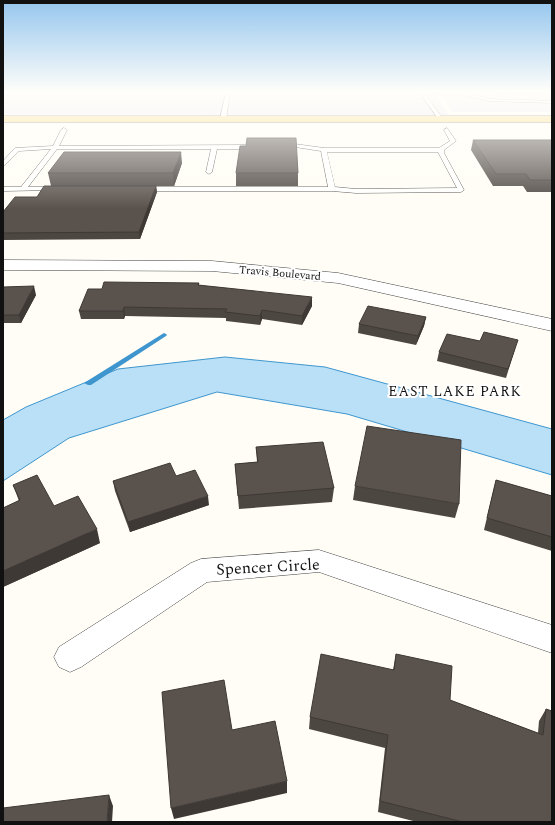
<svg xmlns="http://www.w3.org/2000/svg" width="555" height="825" font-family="Spectral,serif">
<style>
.industrial{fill:#eee6ef}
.water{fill:#b9e0f7;stroke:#3f96cf}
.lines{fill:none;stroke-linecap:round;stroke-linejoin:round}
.stream{fill:#3f96cf;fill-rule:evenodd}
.service-casing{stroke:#444;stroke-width:1}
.minor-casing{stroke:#444;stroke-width:1}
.primary-casing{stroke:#222;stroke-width:1}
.service{fill:#fff;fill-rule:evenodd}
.minor{fill:#fff;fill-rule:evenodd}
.primary{fill:#f9d66b;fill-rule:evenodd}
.wall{fill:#4d4742}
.shaded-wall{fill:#3f3936}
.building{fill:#5a524d;stroke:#3f3936}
.labels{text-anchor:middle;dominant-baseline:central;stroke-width:4;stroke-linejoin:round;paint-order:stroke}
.far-street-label{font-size:11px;fill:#111;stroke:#fff}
.neighbourhood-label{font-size:14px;letter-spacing:1px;fill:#111;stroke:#fff}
.near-street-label{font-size:16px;fill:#111;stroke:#fff}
</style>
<rect width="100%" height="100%" fill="#fffdf5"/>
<path class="industrial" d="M3,93H435L449,115L3,114Z
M440,93H552V112H452Z"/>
<path class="water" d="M225,357L325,367L552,429V475L347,414L217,392L69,438L3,481V420L26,407L118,369Z"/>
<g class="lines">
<path class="stream" d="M164,333L166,334L167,335L166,336L91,385H88L84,383Z"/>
<g class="service-casing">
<path id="service" d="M226,93H230L226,119L223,121L220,119Z
M420,93H466L489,99L552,101V103L489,101L459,94H425L443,119L440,121Z
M64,128L67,130L59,146L242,145L261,142L264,144L242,149H217L212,172L209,174L206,172L211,149H57L28,187H56L59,189L58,190L3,191V187H21L51,149L19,151L3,167V161L15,148L53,146L61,130Z
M447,128L456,141L444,150V153L464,190L461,192L356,193L332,191H142L139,189L142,187H328L321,151L282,145L280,142L324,148H439L450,141L444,130ZM327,152H438L457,188L356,189L335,187Z"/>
</g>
<g class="minor-casing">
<path id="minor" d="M3,260L212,261L338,273L552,319V331L338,283L212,271L3,270Z
M319,550L552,625V653L319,572L207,582L81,667L70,672L59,667L54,657L59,647L191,563L201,559Z"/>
</g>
<g class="primary-casing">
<path id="primary" d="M3,116H552V122H3Z"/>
</g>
<use href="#service" class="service"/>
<use href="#minor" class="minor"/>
<use href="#primary" class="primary"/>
</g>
<path class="wall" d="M486,93H545V94Z
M473,140H552V192H527L523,186H493L471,150Z
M182,163L174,186H51L48,173Z
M236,173H298V186H236Z
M156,186L157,192L140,239L3,240V212L37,197Z
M199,283V285L312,306L302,325L262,319L260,325L226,321V318L125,316L124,319H81L79,311L102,289Z
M3,287L36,295L21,323H3Z
M426,317L424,326L416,345L358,333L359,324Z
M515,349L506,378L437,361L439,352Z
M256,447L334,488L332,502L239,509L235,464L257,462Z
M176,476L209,505L130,532L115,491L113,481Z
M496,480L552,496V551L484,530L493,492Z
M13,485L54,506L100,543L3,587V508L19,501Z
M355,486L459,504L455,518L353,500Z
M396,654L450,700L538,733L539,721L546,709L552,822H417L378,812L385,748L309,729L310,717L393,670Z"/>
<path class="shaded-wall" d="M181,152L182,163L174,186L173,173Z
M156,186L157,192L140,239L139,232Z
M34,286L36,295L21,323L19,315Z
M312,297V306L302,325V316Z
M124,307L125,316L124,319L123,311Z
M262,310V319L260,325V316Z
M426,317L424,326L416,345L418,336Z
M208,496L209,505L130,532L128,522Z
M97,529L100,543L3,587V571Z
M287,781V793L174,819L171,808Z
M109,795L113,806L112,822H107Z"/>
<path class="building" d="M247,138H296L298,173H236L240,146H246Z
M473,140H552V180H530L526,174H496Z
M64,152H181L173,173H48Z
M44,186H156L139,232L3,233V212L15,197H37Z
M104,282L199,283L198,285L312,297L302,316L262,310L260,316L225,312L227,309L124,307L123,311H79L88,289H102Z
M34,286L19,315H3V287Z
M368,306L426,317L418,336L359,324Z
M484,332L518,340L508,369L439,352L447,334L480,341Z
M367,426L461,440L459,504L355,486Z
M323,442L334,488L238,496L235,464L258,462L256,447Z
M170,463L176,476L195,470L208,496L128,522L113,481Z
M37,475L54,506L78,496L97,529L3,571V508L20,500L13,485Z
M496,480L552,496V537L487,518Z
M321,654L394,670L396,654L452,666L450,700L543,735L546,709L552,711V822H463L380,801L388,735L310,717Z
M224,680L232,730L275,721L287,781L171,808L162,692Z
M109,795L107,822H3V808Z"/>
<linearGradient id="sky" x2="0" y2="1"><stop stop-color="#95c6ee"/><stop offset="0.44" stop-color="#fffefa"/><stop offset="1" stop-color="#fffefa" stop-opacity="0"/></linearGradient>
<rect width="555" height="209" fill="url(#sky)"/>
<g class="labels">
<g class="far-street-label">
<text transform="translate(280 273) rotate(5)">Travis Boulevard</text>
</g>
<g class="neighbourhood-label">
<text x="455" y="391">EAST LAKE PARK</text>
</g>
<g class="near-street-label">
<text transform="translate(268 567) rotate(-3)">Spencer Circle</text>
</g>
</g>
<rect width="555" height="825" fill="none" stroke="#111111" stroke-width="8"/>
</svg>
